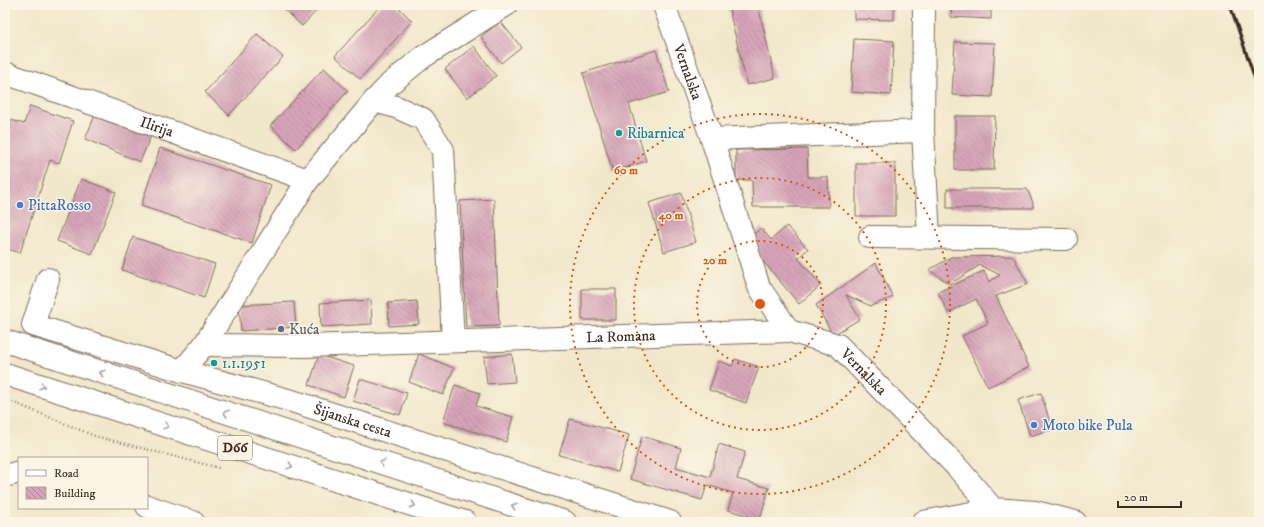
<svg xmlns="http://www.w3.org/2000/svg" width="1264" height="527" font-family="'IM FELL DW Pica',serif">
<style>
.building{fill:url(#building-back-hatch)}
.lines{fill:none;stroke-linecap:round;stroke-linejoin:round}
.minor-casing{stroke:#7b6c5a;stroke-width:24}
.major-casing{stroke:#7b6c5a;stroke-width:24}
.path{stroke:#7b6c5a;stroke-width:2.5;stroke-dasharray:1 3;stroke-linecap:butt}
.minor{stroke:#fff;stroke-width:22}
.major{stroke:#fff;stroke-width:22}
.rail{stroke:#3b2a1e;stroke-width:3}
.oneway{stroke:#a79f9a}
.ring{fill:none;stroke:#df570d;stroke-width:2;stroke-dasharray:2 4}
.culture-dot{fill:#0f9aa8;stroke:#fcf5e5;stroke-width:1.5}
.shop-dot{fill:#3f7fe0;stroke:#fcf5e5;stroke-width:1.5}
.service-dot{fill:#5c6f8a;stroke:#fcf5e5;stroke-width:1.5}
.labels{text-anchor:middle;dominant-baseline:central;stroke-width:3;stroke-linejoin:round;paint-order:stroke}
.shield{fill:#fcf5e5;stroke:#75675a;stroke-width:1}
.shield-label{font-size:14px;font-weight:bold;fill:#3b2a1e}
.street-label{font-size:15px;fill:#3b2a1e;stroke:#fcf5e5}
.culture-label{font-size:15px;fill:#0d838f;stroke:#fcf5e5;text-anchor:start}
.shop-label{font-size:15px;fill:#366cbe;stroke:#fcf5e5;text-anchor:start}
.service-label{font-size:15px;fill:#4e5e75;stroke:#fcf5e5;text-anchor:start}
.centre{fill:#df570d;stroke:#fcf5e5;stroke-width:2}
.ring-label{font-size:12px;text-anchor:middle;font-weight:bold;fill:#df570d;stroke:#fcf5e5;stroke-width:3;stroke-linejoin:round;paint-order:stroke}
</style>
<defs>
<pattern id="building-back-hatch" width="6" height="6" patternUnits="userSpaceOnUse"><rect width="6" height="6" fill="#d6a4b8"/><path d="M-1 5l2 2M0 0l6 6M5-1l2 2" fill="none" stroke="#af8695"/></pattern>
</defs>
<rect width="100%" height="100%" fill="#fcf5e5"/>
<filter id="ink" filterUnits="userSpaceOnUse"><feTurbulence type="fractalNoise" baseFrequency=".025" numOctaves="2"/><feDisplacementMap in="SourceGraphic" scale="8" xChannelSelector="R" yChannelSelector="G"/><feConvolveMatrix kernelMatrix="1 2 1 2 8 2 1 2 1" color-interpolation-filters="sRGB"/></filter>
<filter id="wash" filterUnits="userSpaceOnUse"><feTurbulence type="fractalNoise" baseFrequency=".012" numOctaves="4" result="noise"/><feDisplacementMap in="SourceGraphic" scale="16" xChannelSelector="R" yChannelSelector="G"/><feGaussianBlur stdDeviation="0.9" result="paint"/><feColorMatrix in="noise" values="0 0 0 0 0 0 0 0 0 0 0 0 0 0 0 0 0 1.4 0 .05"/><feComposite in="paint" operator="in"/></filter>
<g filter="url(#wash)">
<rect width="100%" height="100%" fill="#f1e7ca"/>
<g id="blocks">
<path class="building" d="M279,5H322L302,26Z
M381,5H396L412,21L360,79L335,56Z
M728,5H758L775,78L747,85Z
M854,5H894V20L854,19Z
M952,5H991V19L951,17Z
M500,21L521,47L501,63L481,37Z
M257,34L283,57L229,115L205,92Z
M854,39L894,41L891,95L851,92Z
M955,42L995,43L992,97L952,95Z
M474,46L496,76L467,98L445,69Z
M656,50L669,92L629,104L646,161L613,172L583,73Z
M324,68L348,91L296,149L270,126Z
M30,106L73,121L59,163L50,160L20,253L5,248V127L8,119L24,124Z
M97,111L152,133L140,162L85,139Z
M955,116H995L994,170H955Z
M160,148L271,185L252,243L141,206Z
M807,149L808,177H828L829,207H753L752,180H736V150Z
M856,163H895V216H856Z
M81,179L116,192L92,254L57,241Z
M947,189H1027L1033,203V208H947Z
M681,193L696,242L664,252L649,203Z
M494,199L499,326L466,327L460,201Z
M787,226L808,249L798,258L821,285L799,304L746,241L761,228L771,240Z
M133,237L215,264L204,298L122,270Z
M1013,256L1028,284L996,296L1029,367L988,387L962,336L988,323L976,299L948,313L938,292L984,271L989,282L1000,275L980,265L950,284L929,270L951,257Z
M876,263L893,297L871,306L846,295L860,319L833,335L816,305Z
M582,289H616V320H582Z
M371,300L372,324L321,327L320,303Z
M417,301L419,324L389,326L388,303Z
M294,302L296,327L241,331L239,305Z
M419,354L454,368L443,395L409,382Z
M512,354L515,382L487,384L484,357Z
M319,355L354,366L344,397L309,385Z
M735,359L759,367L746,403L709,390L719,361L732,366Z
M360,379L407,393L400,415L353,401Z
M455,385L480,393L476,406L513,417L506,442L443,422Z
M1041,393L1052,429L1030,436L1018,400Z
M570,419L629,435L618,472L559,455Z
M642,436L681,448L676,467L710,477L719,444L745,452L737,479L769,488L760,519L728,510L733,493L707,485L702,500L630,479Z"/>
</g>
</g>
<g filter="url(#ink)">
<use href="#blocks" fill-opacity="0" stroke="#7b6c5a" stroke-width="1"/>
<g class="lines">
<g class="minor-casing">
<g id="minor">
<path id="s1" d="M664,5L712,139L759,287L789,331L838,345L957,467L993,509L1035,512L1075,522"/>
<path d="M924,5L923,131L929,237"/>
<path id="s2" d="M5,73L308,180"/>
<path d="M374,101L396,107L423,119L443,150L453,341"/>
<path d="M712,139L923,131"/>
<path d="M870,237L1066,239"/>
<path id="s3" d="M48,279L33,325L182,371L292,401L670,522"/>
<path id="s4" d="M204,345L304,346L789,331"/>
<path d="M182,371L204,345L308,180L374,101L391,83L423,57L506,5"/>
<path d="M5,476L19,472"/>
<path d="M147,506L193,522"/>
<path d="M923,522L993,509L998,521"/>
</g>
</g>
<g class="major-casing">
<path id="major" d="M5,341L565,522
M5,374L465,522"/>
</g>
<path class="path" d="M5,399L95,436L219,468"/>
<use href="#minor" class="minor"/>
<use href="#major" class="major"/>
<path class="rail" d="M1230,5L1259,91"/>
</g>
<defs><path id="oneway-chevron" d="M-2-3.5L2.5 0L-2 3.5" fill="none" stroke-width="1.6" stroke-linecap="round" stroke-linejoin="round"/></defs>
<g class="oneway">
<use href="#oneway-chevron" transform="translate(102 373) rotate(-162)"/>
<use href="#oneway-chevron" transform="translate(42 386) rotate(18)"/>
<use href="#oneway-chevron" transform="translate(226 413) rotate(-162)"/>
<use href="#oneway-chevron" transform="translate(166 426) rotate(18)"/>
<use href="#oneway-chevron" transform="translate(382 463) rotate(-162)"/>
<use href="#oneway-chevron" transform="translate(290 466) rotate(18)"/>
<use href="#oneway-chevron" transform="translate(413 505) rotate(18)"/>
<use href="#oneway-chevron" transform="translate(514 506) rotate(-162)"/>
</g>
</g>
<g class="ring">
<circle cx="760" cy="304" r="63"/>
<circle cx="760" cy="304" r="126"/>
<circle cx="760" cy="304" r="190"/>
</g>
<g class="culture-dot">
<circle cx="619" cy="133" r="4"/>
<circle cx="214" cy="363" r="4"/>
</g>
<g class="shop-dot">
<circle cx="20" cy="205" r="4"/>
<circle cx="1034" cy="425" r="4"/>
</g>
<circle class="service-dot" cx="281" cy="329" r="4"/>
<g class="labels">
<rect class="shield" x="218" y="436" width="34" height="24" rx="3"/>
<g class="shield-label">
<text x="235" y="448">D66</text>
</g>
<g class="street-label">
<text stroke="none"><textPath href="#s1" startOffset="71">Vernalska</textPath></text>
<text stroke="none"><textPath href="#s2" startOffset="161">Ilirija</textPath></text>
<text stroke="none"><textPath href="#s4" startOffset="417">La Romana</textPath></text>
<text stroke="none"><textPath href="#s1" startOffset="439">Vernalska</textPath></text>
<text stroke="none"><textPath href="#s3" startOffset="382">Šijanska cesta</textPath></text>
</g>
<g class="culture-label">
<text x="627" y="133">Ribarnica</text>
<text x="222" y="363">1.1.1951</text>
</g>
<g class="shop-label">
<text x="28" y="205">PittaRosso</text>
<text x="1042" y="425">Moto bike Pula</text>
</g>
<g class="service-label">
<text x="289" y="329">Kuća</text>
</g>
</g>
<circle cx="760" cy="304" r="6" class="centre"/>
<g class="ring-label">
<text x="626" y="174">60 m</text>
<text x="671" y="219">40 m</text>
<text x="715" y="264">20 m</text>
</g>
<rect width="1264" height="527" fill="none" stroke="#fcf5e5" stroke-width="20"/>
<rect x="18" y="457" width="130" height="52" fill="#fcf5e5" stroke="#afa495"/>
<rect x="26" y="470" width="20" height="6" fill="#ffffff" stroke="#afa495"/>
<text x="54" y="477" font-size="12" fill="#3b2a1e">Road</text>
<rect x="26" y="487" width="20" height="12" fill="url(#building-back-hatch)" stroke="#afa495"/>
<text x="54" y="497" font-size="12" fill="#3b2a1e">Building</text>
<path d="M1118 501v6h63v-6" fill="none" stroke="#3b2a1e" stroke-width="2"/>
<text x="1124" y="501" font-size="12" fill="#3b2a1e" stroke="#fcf5e5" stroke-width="3" paint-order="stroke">20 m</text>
</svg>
